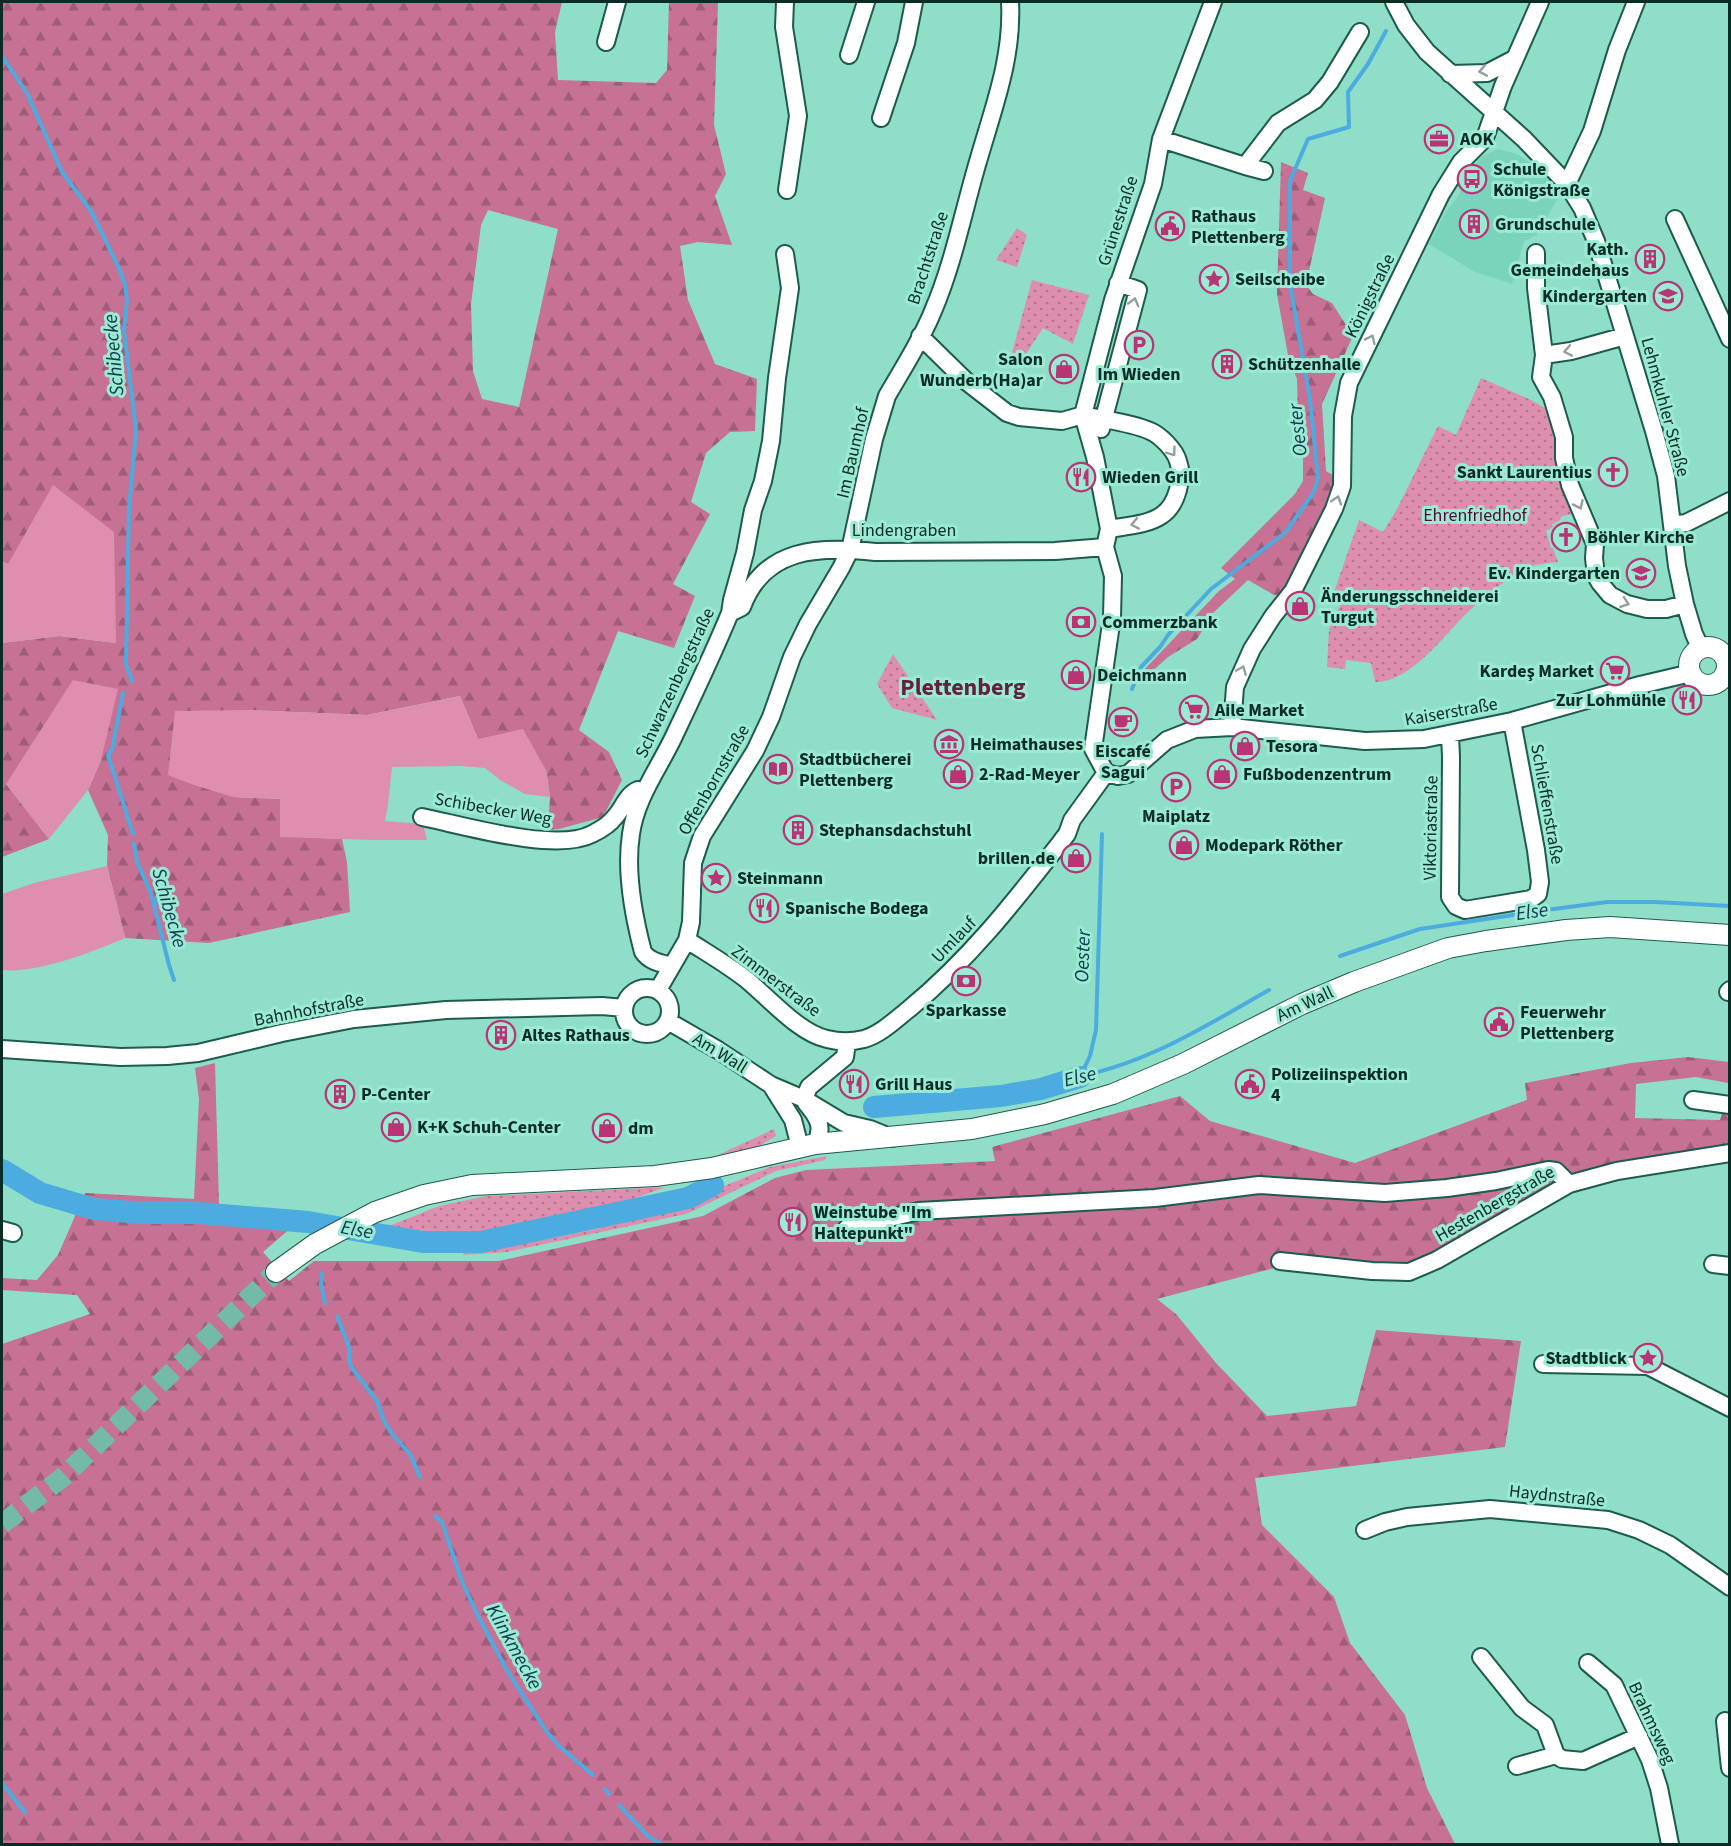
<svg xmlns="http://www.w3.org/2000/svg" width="1731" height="1846" font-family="'Source Sans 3',sans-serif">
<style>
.built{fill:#7ad4bc}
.grass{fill:url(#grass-dots)}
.forest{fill:url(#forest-firs);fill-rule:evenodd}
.garden{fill:#df8fae}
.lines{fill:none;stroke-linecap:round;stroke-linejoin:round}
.stream{stroke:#4cacdf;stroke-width:4}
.river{stroke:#4cacdf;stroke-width:22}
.major-tunnel{stroke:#73baa7;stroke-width:20;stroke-dasharray:20 10;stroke-linecap:butt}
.minor-casing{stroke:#1c5b4d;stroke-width:20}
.major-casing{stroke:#1c5b4d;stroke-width:22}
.minor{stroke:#fff;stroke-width:16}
.major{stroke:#fff;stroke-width:20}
.oneway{stroke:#90a09c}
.labels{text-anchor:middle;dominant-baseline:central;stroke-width:6;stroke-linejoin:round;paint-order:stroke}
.poi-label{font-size:18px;font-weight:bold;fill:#092c24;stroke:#9bebd4;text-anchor:start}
.street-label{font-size:18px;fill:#092c24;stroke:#9bebd4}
.park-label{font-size:18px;fill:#590833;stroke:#9bebd4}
.water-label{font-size:20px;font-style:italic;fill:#0e384d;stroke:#9bebd4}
.district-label{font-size:24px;font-weight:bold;fill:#62213f;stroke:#9bebd4}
</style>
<defs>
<pattern id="grass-dots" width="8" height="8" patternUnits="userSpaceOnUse" patternTransform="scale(1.5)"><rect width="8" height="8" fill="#df8fae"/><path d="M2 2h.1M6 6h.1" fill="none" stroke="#b3758d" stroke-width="1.8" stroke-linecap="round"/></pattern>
<pattern id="forest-firs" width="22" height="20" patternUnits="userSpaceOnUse" patternTransform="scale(1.5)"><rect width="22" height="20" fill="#c77194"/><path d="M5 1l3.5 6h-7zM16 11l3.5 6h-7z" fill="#a05d79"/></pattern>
</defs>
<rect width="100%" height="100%" fill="#8edec8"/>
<path class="built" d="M1498,149L1517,154L1535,166L1560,194L1537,235L1524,241L1512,284L1475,272L1429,244L1447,210L1456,199L1480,157Z"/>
<path class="grass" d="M1017,228L1027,235L1017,267L996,260Z
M1032,280L1089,295L1073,344L1043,328L1018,366L1010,360Z
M1481,378L1529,399L1552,412L1578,513L1562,516L1559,521L1552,524L1553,527L1546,531L1551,548H1553L1558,562C1547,563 1537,564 1527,568C1508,577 1483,598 1468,612C1444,635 1410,683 1375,682L1371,663L1346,660L1345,669L1327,667L1329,629L1341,604L1333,595L1359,520L1383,532L1397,509L1438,426L1456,435Z
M893,654L937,720L892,708L877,684Z
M774,1129L776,1136L759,1146L718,1155Z
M827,1156L825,1160L776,1171L686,1214L507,1252L463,1255L464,1252L487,1251L592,1230L657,1214L770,1167Z
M666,1187L594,1213L492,1232L379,1230L439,1206L486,1196Z"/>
<path class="forest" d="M2,2H562L555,32L558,80L656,83L667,70L669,2H718L714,125L726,174L715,196L732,245L698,242L680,246L688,300L715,364L757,379L755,431L730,432L706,453L691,502L710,514L673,584L695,596L674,648L618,631L579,730L609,752L622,780L603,817L559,829L548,830L550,797L546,770L478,739L460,696L367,715L247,710L234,797L280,799V836L342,839L347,862L350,912L209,943L125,938L107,866L108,835L88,790L101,760L6,784L49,839L2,857V643L59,636L116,643L2,561ZM488,210L558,229L519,407L482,399L473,371L471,304L481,225Z
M1281,162L1308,173L1303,190L1325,198L1306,285L1313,294L1332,303L1353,336L1322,404L1326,471L1336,477L1332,492L1288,594L1274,595L1248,580L1214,612L1197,639L1168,657L1139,683L1143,671L1219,591L1235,579L1221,568L1295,494L1303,481V454L1299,455L1297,379L1288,355L1277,294Z
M1688,1057L1729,1062L1728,1083L1696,1077L1636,1084L1635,1118L1720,1120L1723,1111H1729V1153L1569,1184L1409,1272L1297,1262L1157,1299L1176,1314L1216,1363L1267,1416L1356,1406L1376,1330L1521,1341L1505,1447L1255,1478L1262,1525L1334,1597L1350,1643L1405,1715L1427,1788L1455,1844H2V1344L90,1314L77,1295L2,1290V1278L37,1280L58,1255L85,1193L194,1199L199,1099L195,1068L215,1063L219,1204L306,1215L263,1252L289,1281L314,1261H499L703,1216L775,1178L806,1170L995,1161L992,1147L1180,1096L1210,1121L1355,1163L1527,1100L1525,1083L1631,1063Z"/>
<path class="garden" d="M53,485L114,532L116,643L59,636L2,643V561L8,564Z
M73,680L118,689L101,760L88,790L49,839L6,784Z
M460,696L478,739L523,729L546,770L550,797L525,794L500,780L485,768L460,766L392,767L388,805L385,821L423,824L427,840H373L280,837V799L233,797L194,785L168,775L175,711L247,710L367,715Z
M107,866L125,938C93,952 35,974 2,970V894L34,883Z"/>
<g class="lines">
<path class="stream" d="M2,56L27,93L62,172L91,211L118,266L125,284L127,300L124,330L136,430L129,509L126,664L132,681
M1132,689L1141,667L1160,647L1168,635L1211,589L1285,533L1314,492L1318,478L1310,399L1290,284V181L1308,139L1349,127L1348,92L1368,64L1386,31
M123,693L112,750L108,755L133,834
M134,843L137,862L151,893L169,965L174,980
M154,906L161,889V879
M1340,956L1420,929L1539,911L1607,902H1655L1730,906
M1081,1076C1150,1062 1209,1024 1269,990
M1080,1077L1090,1056L1096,1030L1102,834
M322,1273L321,1284L325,1303
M337,1316L349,1347V1361L352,1368L377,1401L384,1421L392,1434L410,1454L420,1477
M435,1516L442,1522L461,1579L478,1616L509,1674L547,1732L559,1746L593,1775
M2,1783L25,1812
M605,1789L609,1794
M619,1805L649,1837L661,1844"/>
<path class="river" d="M874,1107L1001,1096L1041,1089L1080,1077
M2,1170L40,1193L94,1209L142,1213H198L308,1222L423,1242H481L688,1198L713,1185"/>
<path class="major-tunnel" d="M2,1524L63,1477L276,1272"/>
<g class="minor-casing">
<path id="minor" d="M785,2L784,27L798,116L787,190
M1394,2L1406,25L1427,52L1524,139L1567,184L1582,208L1596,241L1654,431L1666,476L1677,566L1685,604L1694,634L1701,649
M606,42L617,2
M849,55L866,2
M1450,74L1487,73L1514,59
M881,118L906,43L914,2
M1161,139L1245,166L1278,123L1315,100L1330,82L1360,32
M1245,166L1264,171
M1567,184L1592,131L1617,50L1636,2
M1675,219L1730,339
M1536,253V288L1544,355
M920,336L967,382L1007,413L1019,417L1062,421L1083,415
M1625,336L1571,351L1544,355L1541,377L1552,397L1564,437V458L1570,485L1595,544L1594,558L1596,576L1600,583L1610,595L1627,604L1647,609H1666L1685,604
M1083,415C1104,420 1130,422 1150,431C1160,435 1175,450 1178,461C1184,477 1177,505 1162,515C1148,525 1126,526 1109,529
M1101,429L1138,290L1118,283
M1672,525L1686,523L1730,501
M730,613L742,607C764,547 820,546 875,552L1055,551L1105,547
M1232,727L1235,687L1252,649L1273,616L1293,591L1334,509L1342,486L1343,416L1349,383L1441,194L1461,162L1485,138L1503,86L1540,2
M1450,735L1451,757L1450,897L1456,906L1465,910L1531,899L1538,894L1540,882L1536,850L1512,721
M1106,773L1093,749L1112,617L1113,576L1105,547L1109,529L1095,457L1083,415L1113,300L1153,184L1161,139L1213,2
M1106,773L1118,776L1128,774L1167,740L1195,729L1232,727L1365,741L1424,739L1512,721L1640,685L1691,673
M422,817C462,825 556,853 592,834C600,830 609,825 614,818C623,809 626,795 638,790L644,793
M687,940C707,953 728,965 747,980C770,999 799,1033 827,1039C839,1042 852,1042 864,1039C881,1034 895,1020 909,1009C972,957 1017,898 1067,834L1072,820L1106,773
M672,966C661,963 650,962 643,952C633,914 625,872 631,834C636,797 660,767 675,734C694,694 713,654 730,613L732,600L745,553L753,510L763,481L771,441L777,378L790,288L785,254
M624 1011a23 23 0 1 1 46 0a23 23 0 1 1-46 0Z
M658,990L687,940L691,922L693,863L702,836L755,751L771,717L792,657L808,624L841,568L850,550L874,439L887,396C903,368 921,341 933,311C954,262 964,208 979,158C994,106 1013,57 1010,2
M1728,992L1730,990
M668,1021L718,1050L771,1085L804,1099L844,1123L870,1129L892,1138
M2,1049L120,1057L167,1056L198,1053L282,1033L354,1019L446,1010L602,1006L624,1008
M771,1085L793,1120L800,1147
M804,1099L809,1087L845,1057L847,1042
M1693,1100L1730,1105
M806,1103C817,1116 825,1127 815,1144
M847,1228L919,1211L1155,1198L1259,1185L1385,1193L1447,1188L1496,1181L1548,1170L1556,1171L1569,1184
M2,1230L13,1233
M1280,1261L1372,1271L1409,1272L1437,1260L1569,1184L1617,1171L1730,1153
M1713,1264L1730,1266
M1543,1364L1648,1366L1730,1408
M1365,1530L1385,1522L1407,1517L1490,1509L1608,1520L1639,1530L1670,1545L1730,1587
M1481,1657L1522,1708L1545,1725L1556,1755L1562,1759L1583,1761L1639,1736
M1588,1663L1614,1685L1650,1760L1659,1788L1670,1844
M1725,1721L1730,1768
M1517,1766L1556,1755"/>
</g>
<g class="major-casing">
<path id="major" d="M1689 666a19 19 0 1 1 38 0a19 19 0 1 1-38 0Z
M276,1272L315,1244L375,1212L424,1195L472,1185L655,1176L712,1168L815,1144L972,1129L1045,1114L1113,1094L1183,1064L1302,1004L1354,982L1448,948L1486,941L1566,930L1610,927L1730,935"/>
</g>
<use href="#minor" class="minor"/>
<use href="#major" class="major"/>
</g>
<defs><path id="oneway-chevron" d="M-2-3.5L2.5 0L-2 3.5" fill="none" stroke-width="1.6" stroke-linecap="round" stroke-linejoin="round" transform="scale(1.5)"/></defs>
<g class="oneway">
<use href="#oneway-chevron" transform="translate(1483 71) rotate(170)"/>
<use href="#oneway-chevron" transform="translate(1134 302) rotate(-75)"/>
<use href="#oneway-chevron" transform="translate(1371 339) rotate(-64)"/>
<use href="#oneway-chevron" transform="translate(1568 351) rotate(169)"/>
<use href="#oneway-chevron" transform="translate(1172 452) rotate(54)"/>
<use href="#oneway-chevron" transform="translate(1337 500) rotate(-72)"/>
<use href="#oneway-chevron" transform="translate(1579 505) rotate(66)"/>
<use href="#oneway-chevron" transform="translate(1135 524) rotate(169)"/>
<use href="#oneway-chevron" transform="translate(1625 603) rotate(19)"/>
<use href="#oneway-chevron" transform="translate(1242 670) rotate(-67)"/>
</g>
<defs>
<g id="office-ring" transform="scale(1.5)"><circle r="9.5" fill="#9bebd4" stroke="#b93375" stroke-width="1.5"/><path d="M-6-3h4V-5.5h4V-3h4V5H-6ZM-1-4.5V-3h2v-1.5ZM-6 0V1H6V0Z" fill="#b93375"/></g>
<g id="bus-ring" transform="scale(1.5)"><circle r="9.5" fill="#9bebd4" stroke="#b93375" stroke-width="1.5"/><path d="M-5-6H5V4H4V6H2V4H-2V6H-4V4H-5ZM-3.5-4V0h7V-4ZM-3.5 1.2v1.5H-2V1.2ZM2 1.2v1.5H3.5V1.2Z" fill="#b93375"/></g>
<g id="building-ring" transform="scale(1.5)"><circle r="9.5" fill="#9bebd4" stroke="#b93375" stroke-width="1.5"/><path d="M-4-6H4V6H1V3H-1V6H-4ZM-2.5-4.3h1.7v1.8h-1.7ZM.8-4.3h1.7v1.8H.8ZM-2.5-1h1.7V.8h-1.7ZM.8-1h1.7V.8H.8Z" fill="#b93375"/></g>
<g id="civic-ring" transform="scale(1.5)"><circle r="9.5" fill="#9bebd4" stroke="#b93375" stroke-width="1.5"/><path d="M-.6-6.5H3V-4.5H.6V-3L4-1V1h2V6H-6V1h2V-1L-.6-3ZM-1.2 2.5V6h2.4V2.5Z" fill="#b93375"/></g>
<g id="sight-ring" transform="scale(1.5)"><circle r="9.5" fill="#9bebd4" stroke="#b93375" stroke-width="1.5"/><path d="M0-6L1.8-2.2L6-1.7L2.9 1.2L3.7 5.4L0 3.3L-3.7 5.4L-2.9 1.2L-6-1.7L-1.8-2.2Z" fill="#b93375"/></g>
<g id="school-ring" transform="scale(1.5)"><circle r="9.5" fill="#9bebd4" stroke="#b93375" stroke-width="1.5"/><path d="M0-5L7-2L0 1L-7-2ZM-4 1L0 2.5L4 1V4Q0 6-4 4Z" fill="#b93375"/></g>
<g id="parking-ring" transform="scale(1.5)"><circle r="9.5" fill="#9bebd4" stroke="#b93375" stroke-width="1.5"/><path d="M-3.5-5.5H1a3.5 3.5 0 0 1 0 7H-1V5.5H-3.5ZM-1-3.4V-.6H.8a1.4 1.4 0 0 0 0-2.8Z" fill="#b93375"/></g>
<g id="shop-ring" transform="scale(1.5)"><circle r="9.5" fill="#9bebd4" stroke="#b93375" stroke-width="1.5"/><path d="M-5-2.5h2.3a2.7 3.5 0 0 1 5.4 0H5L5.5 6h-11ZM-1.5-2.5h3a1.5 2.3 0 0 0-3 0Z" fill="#b93375"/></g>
<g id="church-ring" transform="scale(1.5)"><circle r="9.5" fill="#9bebd4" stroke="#b93375" stroke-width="1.5"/><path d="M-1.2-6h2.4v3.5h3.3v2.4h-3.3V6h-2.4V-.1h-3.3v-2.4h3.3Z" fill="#b93375"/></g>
<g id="restaurant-ring" transform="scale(1.5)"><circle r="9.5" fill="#9bebd4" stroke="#b93375" stroke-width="1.5"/><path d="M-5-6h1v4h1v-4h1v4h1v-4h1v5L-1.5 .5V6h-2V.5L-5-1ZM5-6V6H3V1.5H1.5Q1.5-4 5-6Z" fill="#b93375"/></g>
<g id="bank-ring" transform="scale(1.5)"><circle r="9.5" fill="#9bebd4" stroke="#b93375" stroke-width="1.5"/><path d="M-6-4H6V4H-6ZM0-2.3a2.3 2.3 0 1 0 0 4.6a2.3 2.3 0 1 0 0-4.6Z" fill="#b93375"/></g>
<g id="supermarket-ring" transform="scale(1.5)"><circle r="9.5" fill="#9bebd4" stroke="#b93375" stroke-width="1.5"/><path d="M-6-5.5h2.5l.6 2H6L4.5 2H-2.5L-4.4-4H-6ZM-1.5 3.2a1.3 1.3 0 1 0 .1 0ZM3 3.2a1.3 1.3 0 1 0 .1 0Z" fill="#b93375"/></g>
<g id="cafe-ring" transform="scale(1.5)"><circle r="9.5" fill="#9bebd4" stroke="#b93375" stroke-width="1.5"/><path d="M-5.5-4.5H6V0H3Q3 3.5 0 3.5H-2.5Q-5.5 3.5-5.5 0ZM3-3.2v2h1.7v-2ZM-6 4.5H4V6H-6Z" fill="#b93375"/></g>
<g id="museum-ring" transform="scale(1.5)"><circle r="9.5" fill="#9bebd4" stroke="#b93375" stroke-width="1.5"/><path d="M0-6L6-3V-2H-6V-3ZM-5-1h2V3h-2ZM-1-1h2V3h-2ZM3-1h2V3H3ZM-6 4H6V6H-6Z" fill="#b93375"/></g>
<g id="library-ring" transform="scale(1.5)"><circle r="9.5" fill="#9bebd4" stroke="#b93375" stroke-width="1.5"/><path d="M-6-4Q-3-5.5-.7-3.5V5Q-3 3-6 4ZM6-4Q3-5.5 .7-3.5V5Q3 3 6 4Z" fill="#b93375"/></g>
</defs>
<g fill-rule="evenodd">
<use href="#office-ring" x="1439" y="139"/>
<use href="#bus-ring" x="1472" y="179"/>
<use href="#building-ring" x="1474" y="224"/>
<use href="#civic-ring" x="1170" y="226"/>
<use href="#building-ring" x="1650" y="259"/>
<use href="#sight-ring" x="1214" y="279"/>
<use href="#school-ring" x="1668" y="296"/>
<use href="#parking-ring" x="1139" y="345"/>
<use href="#building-ring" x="1227" y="364"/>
<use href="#shop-ring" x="1064" y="369"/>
<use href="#church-ring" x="1613" y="472"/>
<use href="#restaurant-ring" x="1081" y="477"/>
<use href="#church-ring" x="1566" y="537"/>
<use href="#school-ring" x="1641" y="573"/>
<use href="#shop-ring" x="1300" y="606"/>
<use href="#bank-ring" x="1081" y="622"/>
<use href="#supermarket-ring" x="1615" y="671"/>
<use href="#shop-ring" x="1076" y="675"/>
<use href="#restaurant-ring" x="1687" y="700"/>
<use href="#supermarket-ring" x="1194" y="710"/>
<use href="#cafe-ring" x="1123" y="722"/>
<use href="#museum-ring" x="949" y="744"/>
<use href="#shop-ring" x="1245" y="746"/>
<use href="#library-ring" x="778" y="769"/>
<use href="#shop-ring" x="958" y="774"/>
<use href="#shop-ring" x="1222" y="774"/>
<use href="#parking-ring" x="1176" y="787"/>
<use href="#building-ring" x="798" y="830"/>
<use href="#shop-ring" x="1184" y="845"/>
<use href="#shop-ring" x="1076" y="858"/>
<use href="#sight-ring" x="716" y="878"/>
<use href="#restaurant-ring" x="764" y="908"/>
<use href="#bank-ring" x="966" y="981"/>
<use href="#civic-ring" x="1499" y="1022"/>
<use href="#building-ring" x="501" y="1035"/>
<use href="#restaurant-ring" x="854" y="1084"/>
<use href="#civic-ring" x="1250" y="1084"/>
<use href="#building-ring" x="340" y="1094"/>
<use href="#shop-ring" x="396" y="1127"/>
<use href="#shop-ring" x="607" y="1128"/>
<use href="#restaurant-ring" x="793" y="1222"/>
<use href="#sight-ring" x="1648" y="1358"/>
</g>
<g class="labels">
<g class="poi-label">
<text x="1460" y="139">AOK</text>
<text x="1493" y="169">Schule<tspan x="1493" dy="21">Königstraße</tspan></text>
<text x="1191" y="216">Rathaus<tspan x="1191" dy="21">Plettenberg</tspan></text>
<text x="1495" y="224">Grundschule</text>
<text x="1629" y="249" text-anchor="end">Kath.<tspan x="1629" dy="21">Gemeindehaus</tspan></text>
<text x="1235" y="279">Seilscheibe</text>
<text x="1647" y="296" text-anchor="end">Kindergarten</text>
<text x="1043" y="359" text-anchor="end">Salon<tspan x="1043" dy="21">Wunderb(Ha)ar</tspan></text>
<text x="1248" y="364">Schützenhalle</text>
<text x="1139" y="374" text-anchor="middle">Im Wieden</text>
<text x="1592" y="472" text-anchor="end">Sankt Laurentius</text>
<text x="1102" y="477">Wieden Grill</text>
<text x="1587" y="537">Böhler Kirche</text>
<text x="1620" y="573" text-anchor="end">Ev. Kindergarten</text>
<text x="1321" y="596">Änderungsschneiderei<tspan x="1321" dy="21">Turgut</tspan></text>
<text x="1102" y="622">Commerzbank</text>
<text x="1594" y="671" text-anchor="end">Kardeş Market</text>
<text x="1097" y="675">Deichmann</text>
<text x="1666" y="700" text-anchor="end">Zur Lohmühle</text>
<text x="1215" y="710">Aile Market</text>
<text x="970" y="744">Heimathauses</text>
<text x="1266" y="746">Tesora</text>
<text x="1123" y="751" text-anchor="middle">Eiscafé<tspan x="1123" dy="21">Sagui</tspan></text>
<text x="799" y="759">Stadtbücherei<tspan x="799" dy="21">Plettenberg</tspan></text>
<text x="979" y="774">2-Rad-Meyer</text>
<text x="1243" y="774">Fußbodenzentrum</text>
<text x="1176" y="816" text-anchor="middle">Maiplatz</text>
<text x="819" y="830">Stephansdachstuhl</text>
<text x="1205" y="845">Modepark Röther</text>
<text x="1055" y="858" text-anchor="end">brillen.de</text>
<text x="737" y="878">Steinmann</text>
<text x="785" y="908">Spanische Bodega</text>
<text x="966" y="1010" text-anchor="middle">Sparkasse</text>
<text x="1520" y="1012">Feuerwehr<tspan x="1520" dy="21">Plettenberg</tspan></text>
<text x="522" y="1035">Altes Rathaus</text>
<text x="1271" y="1074">Polizeiinspektion<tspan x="1271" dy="21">4</tspan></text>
<text x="875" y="1084">Grill Haus</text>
<text x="361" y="1094">P-Center</text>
<text x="417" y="1127">K+K Schuh-Center</text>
<text x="628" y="1128">dm</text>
<text x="814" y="1212">Weinstube "Im<tspan x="814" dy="21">Haltepunkt"</tspan></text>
<text x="1627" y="1358" text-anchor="end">Stadtblick</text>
</g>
<g class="street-label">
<text transform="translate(1118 221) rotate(-72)">Grünestraße</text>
<text transform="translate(928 258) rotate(-72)">Brachtstraße</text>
<text transform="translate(1370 296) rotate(-64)">Königstraße</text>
<text transform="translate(1665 407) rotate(75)">Lehmkuhler Straße</text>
<text transform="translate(853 453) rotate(-77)">Im Baumhof</text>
<text x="904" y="530">Lindengraben</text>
<text transform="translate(675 683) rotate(-65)">Schwarzenbergstraße</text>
<text transform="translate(1451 712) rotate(-10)">Kaiserstraße</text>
<text transform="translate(714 780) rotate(-60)">Offenbornstraße</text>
<text transform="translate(1547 804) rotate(80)">Schlieffenstraße</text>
<text transform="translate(493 809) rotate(10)">Schibecker Weg</text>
<text transform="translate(1431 828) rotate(-89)">Viktoriastraße</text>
<text transform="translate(954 940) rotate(-46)">Umlauf</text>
<text transform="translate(776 981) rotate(37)">Zimmerstraße</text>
<text transform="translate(1305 1004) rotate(-25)">Am Wall</text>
<text transform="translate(309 1010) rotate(-11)">Bahnhofstraße</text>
<text transform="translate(720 1053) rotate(32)">Am Wall</text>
<text transform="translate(1495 1204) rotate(-30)">Hestenbergstraße</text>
<text transform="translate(1557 1496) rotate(6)">Haydnstraße</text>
<text transform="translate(1652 1723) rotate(65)">Brahmsweg</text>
</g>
<g class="park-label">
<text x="1475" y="515">Ehrenfriedhof</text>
</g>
<g class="water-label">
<text transform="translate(114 355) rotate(-95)">Schibecke</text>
<text transform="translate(1298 430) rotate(-96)">Oester</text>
<text transform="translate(169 908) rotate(74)">Schibecke</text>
<text transform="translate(1532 912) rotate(-8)">Else</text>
<text transform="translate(1083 956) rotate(-88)">Oester</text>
<text transform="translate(1080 1077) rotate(-14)">Else</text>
<text transform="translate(357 1230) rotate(10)">Else</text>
<text transform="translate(514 1647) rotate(61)">Klinkmecke</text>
</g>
<g class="district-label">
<text x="963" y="687">Plettenberg</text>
</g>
</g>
<rect width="1731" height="1846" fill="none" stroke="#092c24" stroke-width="6"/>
</svg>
